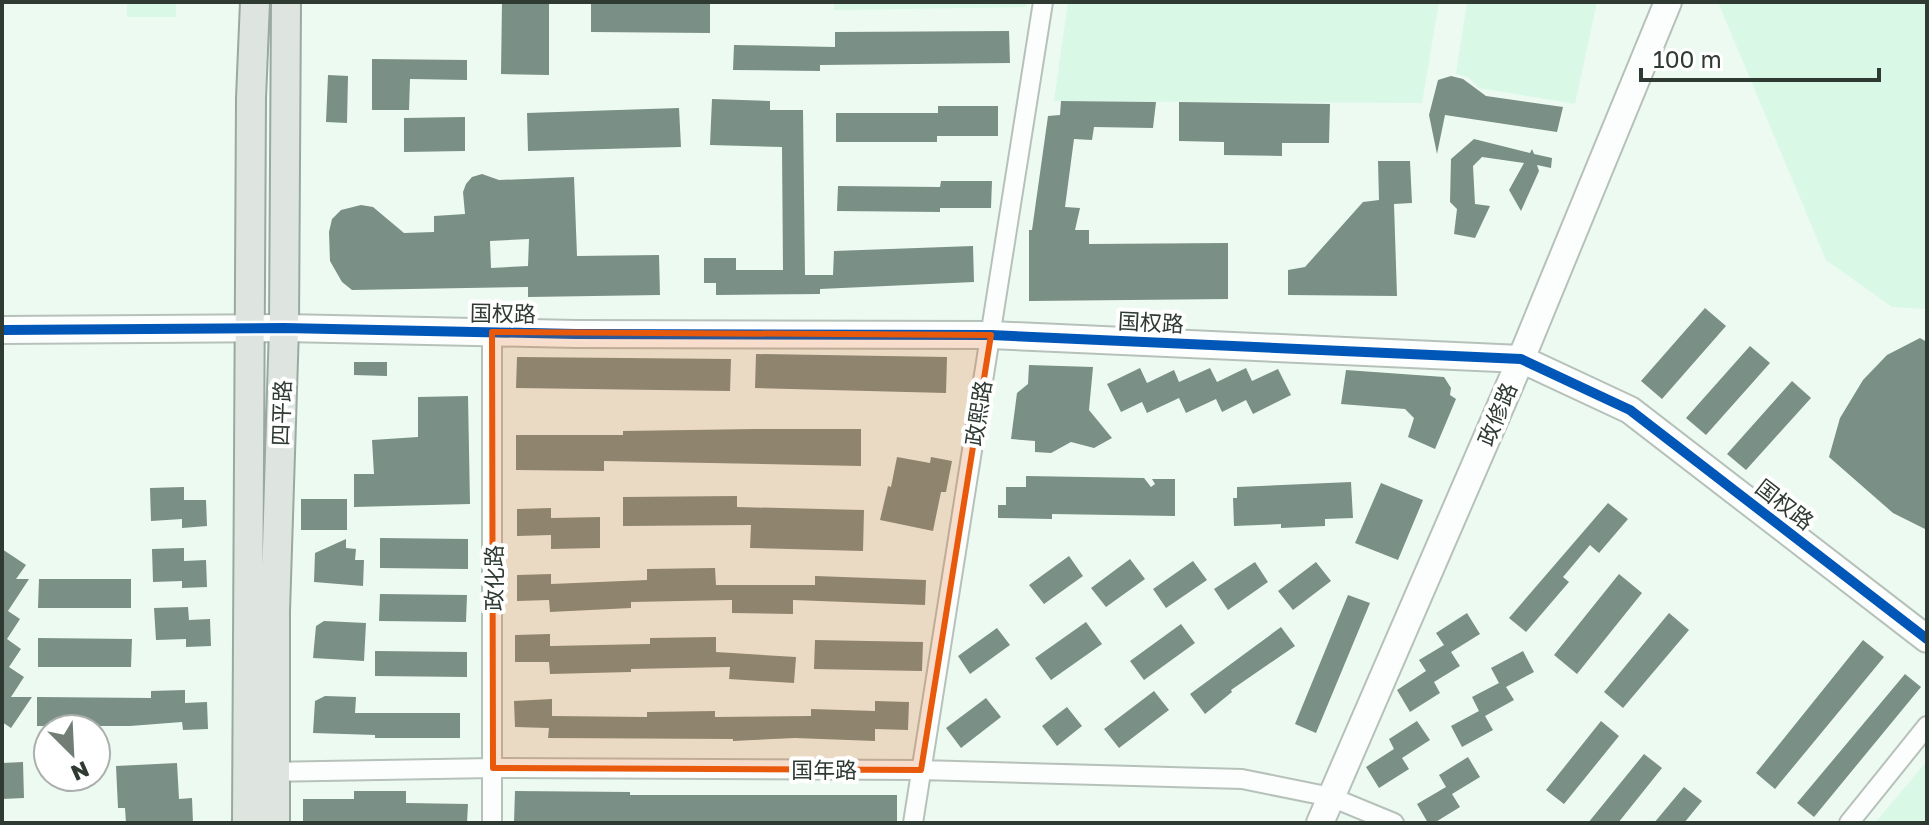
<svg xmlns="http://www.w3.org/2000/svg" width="1929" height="825" font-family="'Golos Text','Noto Sans SC',sans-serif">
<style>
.green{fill:#d9f8e6}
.building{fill:#7a8f86;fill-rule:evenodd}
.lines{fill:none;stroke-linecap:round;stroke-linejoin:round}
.street-casing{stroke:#b6c1ba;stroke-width:22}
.secondary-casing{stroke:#b6c1ba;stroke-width:30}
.primary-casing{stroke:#99a9a1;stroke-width:32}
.street{stroke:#fcfefd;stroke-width:18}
.secondary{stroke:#fcfefd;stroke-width:26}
.primary{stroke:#dee5e1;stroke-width:28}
.cycleway-casing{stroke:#fff;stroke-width:15}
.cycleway{stroke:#0057b8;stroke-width:10}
.marked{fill:#e8590c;fill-opacity:0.2;stroke:#e8590c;stroke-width:6;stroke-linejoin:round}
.labels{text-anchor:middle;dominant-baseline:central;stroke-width:8;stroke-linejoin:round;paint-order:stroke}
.street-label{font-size:22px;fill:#2f3a33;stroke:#fff}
</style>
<rect width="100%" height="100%" fill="#edfaf2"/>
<path class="green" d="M127,2H176V17H127Z
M834,2H1027V7L834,10Z
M1068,2H1439L1422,103L1054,101Z
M1467,2H1597L1575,104L1479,88L1468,77L1456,74Z
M1718,2H1927V309L1892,307L1826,260Z
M1927,761V823H1875Z"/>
<path class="building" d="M502,2H549V75L501,74Z
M591,2H710V33L591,32Z
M1009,31L1010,63L820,65V71L733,70L734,45L835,47V32Z
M372,59L467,60V80L410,79L409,110H372Z
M328,75L348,76L347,123L326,122Z
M1451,76L1463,79L1486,96L1563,107L1557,132L1445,115L1437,154L1429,115L1438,80Z
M712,99L770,101V110H803L805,275H833L834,251L973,246L974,282L820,289V294L716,295V283H704V258H736V270H783L782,147L710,145Z
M1061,101L1156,102L1153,128L1094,127L1092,140L1074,139L1065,207L1080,208L1075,230H1089V244L1228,243V299L1029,301V230H1032L1048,116L1060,115Z
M1179,102L1330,104L1329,143H1282V156L1224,155V142L1179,141Z
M938,106H998V136H937V142H836V113H938Z
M679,108L681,147L528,151L527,113Z
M465,117V151L404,152V118Z
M1474,139L1530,153L1532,149L1534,154L1552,158L1551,168L1537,165L1539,171L1521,211L1509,190L1524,163L1482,157L1473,166L1475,204L1490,206L1475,238L1454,234L1457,209L1450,202L1451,159Z
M1378,161H1410L1412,203L1394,204L1397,296L1288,295V270L1305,267L1363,202L1379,200Z
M482,174L499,180L574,177L577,256L659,255L660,295L528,297V287L352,290L342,282L330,261L329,232L332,219L341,210L361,205L373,207L404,233L434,232V216L465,214L463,192L466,184L472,177ZM529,239L528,266L491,268L490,241Z
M941,181H992L991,208H940V212L837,211L838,186L940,187Z
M1705,308L1726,326L1662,399L1641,381Z
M1920,338L1927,342V530L1893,513L1829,457L1840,418L1863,380L1887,355Z
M1750,346L1770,363L1706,435L1686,418Z
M756,354L947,357L946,393L755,388Z
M517,357L731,359L730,391L516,388Z
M354,362H387V376L354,375Z
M1029,365L1093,367L1089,410L1112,438L1094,448L1071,442L1051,453L1035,452V441L1011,439L1017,393L1028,384Z
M1140,368L1147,383L1174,370L1179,382L1210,368L1217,382L1246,368L1252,381L1278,369L1291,395L1253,414L1246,400L1222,412L1216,399L1186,413L1179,398L1147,413L1142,402L1121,412L1107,384Z
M1346,370L1444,377L1451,388L1450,395L1456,399L1435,449L1408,437L1414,418L1405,409L1341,404Z
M1792,381L1811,398L1746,470L1727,454Z
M468,396L470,504L354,507V474H374L372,440L418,437V397Z
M755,429H861V466L604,461V471L516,470V435H623V431Z
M897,457L930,463L931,457L952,461L946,492H941L933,531L880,520L888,486L891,487Z
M1026,476L1144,478L1151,487L1155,484L1152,479H1175V516L1052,514V519L998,518V505H1006V487H1026Z
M1351,482L1353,518L1325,519V526L1281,528V524L1234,526L1233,498H1237V487Z
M1381,483L1423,500L1398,560L1355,543Z
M184,487V500H206L207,526L182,528V519L151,521L150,488Z
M737,496V507L864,510L863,551L750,548L751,525L623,526V497Z
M301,499H347V530H301Z
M1608,503L1628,519L1599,553L1590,545L1563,577L1569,582L1526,632L1509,618Z
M551,508V518L600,517V548L551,549V535L517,536V509Z
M380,538L468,539V569L380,568Z
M346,539V548L356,549L355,560H364L363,586L314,582L315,553Z
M184,548V561L206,560L207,587L182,588V581L153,582L152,549Z
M2,549L26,565L16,579H29L8,611L20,619L7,639L21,649L9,667L24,677L11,697H32L11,728L2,722Z
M1069,556L1083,576L1044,604L1029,585Z
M1130,559L1145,579L1106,607L1091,588Z
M1193,561L1207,580L1166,608L1153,589Z
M1255,562L1268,582L1228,610L1214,589Z
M1316,562L1331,581L1293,610L1278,591Z
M715,568L716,585H815V576L926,580L925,605L793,600V614L732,613V600L631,602V608L550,612L549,600L517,601V575L551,574V584L647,580V569Z
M1619,574L1642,593L1577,674L1554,655Z
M39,579H131V608H38Z
M380,594L467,595L466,622L379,621Z
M1348,595L1370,603L1316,733L1295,724Z
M188,607L189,620L210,619L211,646L186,647V639L156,640L154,608Z
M1467,613L1480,634L1451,652L1460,666L1434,682L1440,693L1410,712L1397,690L1426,671L1419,660L1444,645L1436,633Z
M1669,613L1689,630L1623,708L1604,692Z
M324,621L366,623L364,661L313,658L316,626Z
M1086,622L1102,644L1051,680L1035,658Z
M1181,624L1195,643L1144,680L1130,661Z
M1281,627L1295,646L1231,690L1232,692L1205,714L1190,694Z
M997,628L1010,645L970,674L958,656Z
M550,634V646L650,644V638L716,637V652L796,657L794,683L729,679L730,667L631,669V672L550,674L549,662H515V635Z
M38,638L132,639L131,667H38Z
M815,640L923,642L922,671L814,669Z
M1863,640L1884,657L1775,789L1756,773Z
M375,651L467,652V677L375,676Z
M1523,651L1534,672L1506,687L1514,700L1485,716L1493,730L1462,747L1451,726L1479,711L1472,697L1499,683L1491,668Z
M1905,674L1921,687L1814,817L1797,803Z
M185,690V703L207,702L208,729L183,730L182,722L130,726H37V697L151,698V691Z
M1154,691L1169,710L1119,748L1104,729Z
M325,696L356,697L355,713H460V738H375V735L313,733L315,701Z
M986,698L1001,717L961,748L946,728Z
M552,699V716L647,717V712L715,711V717L811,716V709L875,711V701L909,702L908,730L875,729V741L795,738L733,741V739L548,738L549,728L515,727L514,701Z
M1067,707L1082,726L1057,746L1042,726Z
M1417,721L1430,740L1402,758L1409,769L1379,788L1366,767L1394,749L1389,739Z
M1601,721L1619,736L1564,804L1546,790Z
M1644,754L1662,768L1618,823H1588Z
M1468,757L1480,777L1452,794L1460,807L1434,823H1428L1417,804L1446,787L1439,775Z
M23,762L24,798L2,799V763Z
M177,763L179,799L192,798L193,823H126L125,808H118L116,766Z
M1684,787L1702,801L1684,823H1654Z
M354,791H406V803L468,804L467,823H303V799H354Z
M515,791L630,792V795H897V823H514Z"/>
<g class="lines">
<g class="street-casing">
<path id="street" d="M266,772L493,768L921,770L1242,779L1331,797L1394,823
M492,823V332
M913,823L1043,2
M1849,823L1927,726"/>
</g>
<g class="secondary-casing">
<path id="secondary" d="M2,330L284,328L576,334L991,335L1521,359L1630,410L1927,639
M1320,823L1521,359L1668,2"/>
</g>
<g class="primary-casing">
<path id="primary" d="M247,823L251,98L255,2
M275,823V611L284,328L286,2"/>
</g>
<use href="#street" class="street"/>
<use href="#secondary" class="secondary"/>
<use href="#primary" class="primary"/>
<g class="cycleway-casing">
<path id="cycleway" d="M2,330L284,328L576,334L991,335L1521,359L1630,410L1927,639"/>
</g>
<use href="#cycleway" class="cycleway"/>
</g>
<path class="marked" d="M492,332L991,335L921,770L493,768Z"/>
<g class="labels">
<g class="street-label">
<text transform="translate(503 313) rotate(1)">国权路</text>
<text transform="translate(1151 322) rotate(3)">国权路</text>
<text transform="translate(281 413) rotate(-88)">四平路</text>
<text transform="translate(978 413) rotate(-81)">政熙路</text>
<text transform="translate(1497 414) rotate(-67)">政修路</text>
<text transform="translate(1785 504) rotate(38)">国权路</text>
<text transform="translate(493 578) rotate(-90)">政化路</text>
<text x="824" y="769">国年路</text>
</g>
</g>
<rect width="1929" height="825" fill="none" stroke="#2f3a33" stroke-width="8"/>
<g transform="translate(72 753) rotate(156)"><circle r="38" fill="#ffffff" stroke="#acb0ad" stroke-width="2"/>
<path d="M0-6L14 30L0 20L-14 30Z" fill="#727d76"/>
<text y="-12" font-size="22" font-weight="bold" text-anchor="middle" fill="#2f3a33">N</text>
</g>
<path d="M1641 68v12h238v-12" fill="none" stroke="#2f3a33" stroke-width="4"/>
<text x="1653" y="68" font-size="24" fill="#2f3a33" stroke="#ffffff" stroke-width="6" paint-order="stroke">100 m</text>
</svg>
